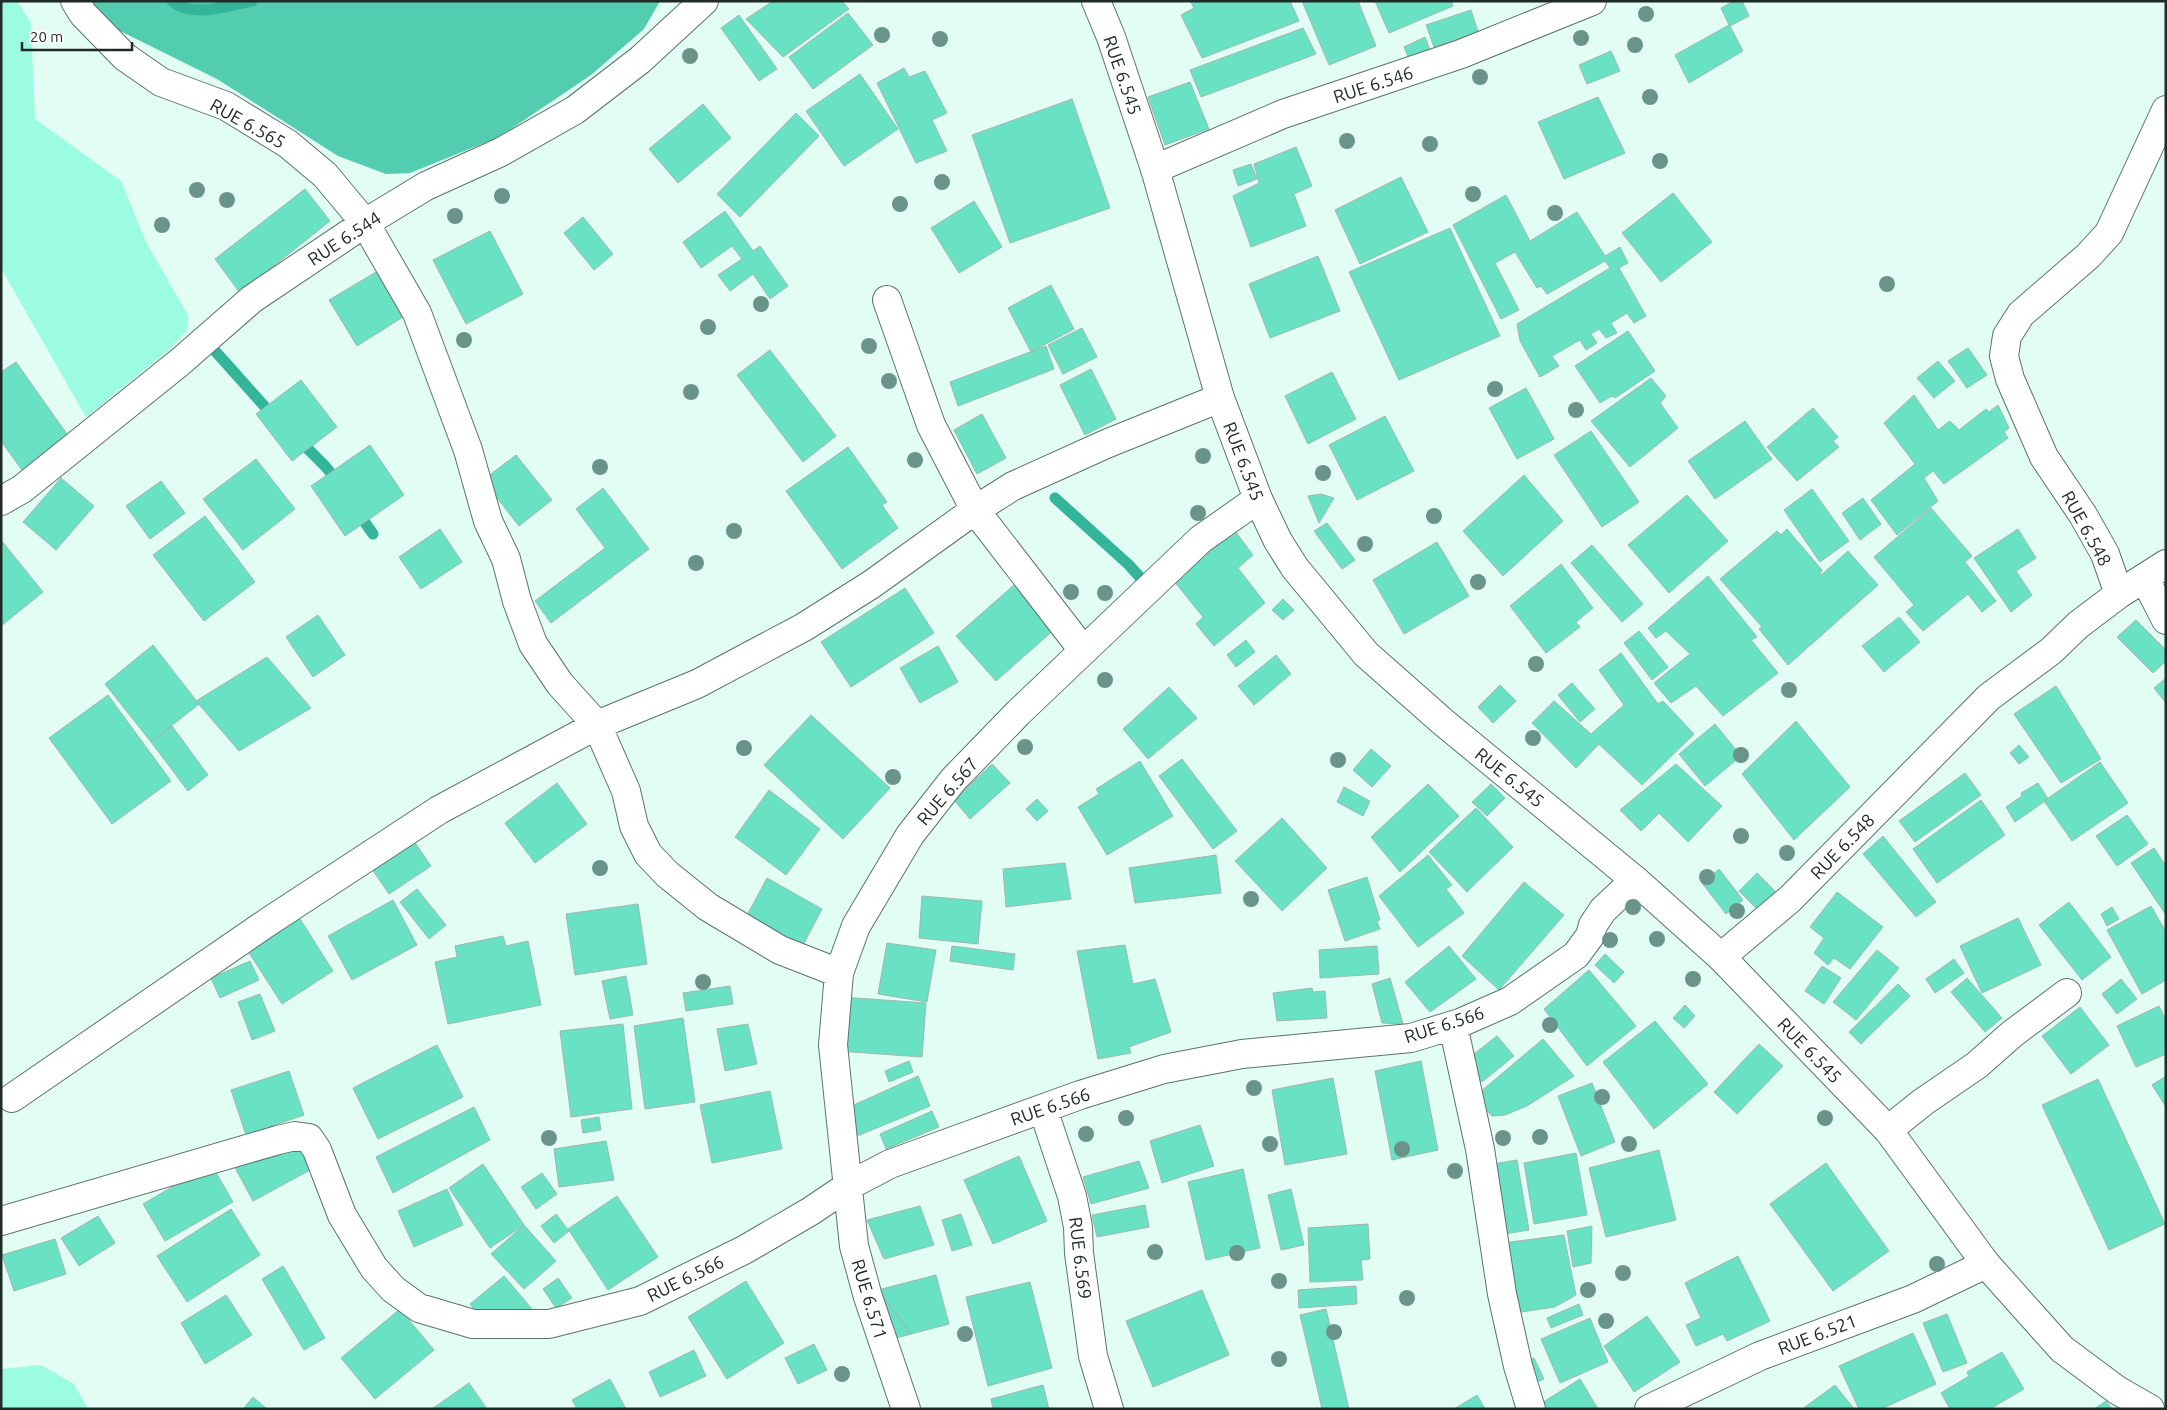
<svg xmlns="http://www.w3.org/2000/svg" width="2167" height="1410" font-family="Ubuntu,sans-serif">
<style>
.green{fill:#9bfce1}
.forest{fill:#53cdaf}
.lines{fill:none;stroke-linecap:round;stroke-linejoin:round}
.stream{stroke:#34b498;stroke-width:11}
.building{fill:#69e1c3;stroke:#9eb8af}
.street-casing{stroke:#5b736b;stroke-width:30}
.secondary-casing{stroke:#5b736b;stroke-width:30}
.street{stroke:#fff;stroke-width:28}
.secondary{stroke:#fff;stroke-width:28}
.tree{fill:#6a948a}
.labels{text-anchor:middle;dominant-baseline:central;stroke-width:4;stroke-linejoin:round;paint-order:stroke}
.street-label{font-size:18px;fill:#202a27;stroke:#fff}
</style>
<rect width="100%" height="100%" fill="#e2fdf4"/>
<path class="green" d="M1,1H17L31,23L35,119L121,181L146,242L188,315L187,330L171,348L86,417L1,268Z
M41,1365L74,1384L88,1409H1V1369Z"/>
<path class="forest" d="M83,1H660L644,29L591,75L499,137L410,173L386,174L338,156L217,79L102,22Z"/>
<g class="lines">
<path class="stream" d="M172,1C191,19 229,5 252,1
M208,343L274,417
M297,438L325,466L339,483
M1055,498L1129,565L1146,584
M357,511L373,534"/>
</g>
<path class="building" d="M773,1H842L849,9L783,57L746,19Z
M1190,1H1290L1299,21L1202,58L1181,15L1194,8Z
M1302,1H1358L1376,46L1329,65Z
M1375,1H1451L1453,6L1389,33Z
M1734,1H1742L1749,16L1730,26L1743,51L1689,83L1675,55L1729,25L1721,8Z
M1471,10L1478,32L1434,47L1426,25Z
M848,13L873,45L813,89L789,57Z
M739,15L777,69L759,81L721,28Z
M1303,28L1316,54L1201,97L1190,70Z
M1425,37L1430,50L1409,59L1404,47Z
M1611,51L1620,71L1587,84L1579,65Z
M904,68L909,77L925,71L947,113L932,120L947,151L916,163L877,83Z
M860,74L898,129L844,166L806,111Z
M1190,82L1209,129L1165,145L1148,97Z
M1598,97L1625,153L1564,179L1538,122Z
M1072,99L1110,208L1010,243L972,135Z
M703,104L731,138L678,183L649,149Z
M796,113L819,136L740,217L717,194Z
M1296,147L1312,186L1294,194L1306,226L1251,247L1233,196L1259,183L1254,164Z
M1251,164L1257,179L1238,186L1233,170Z
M1401,177L1428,232L1360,264L1335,210Z
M305,189L330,221L240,293L215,259Z
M1673,193L1712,242L1661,282L1622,233Z
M1506,195L1530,241L1577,212L1605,256L1620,247L1628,263L1619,268L1646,316L1634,323L1627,313L1611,323L1617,333L1606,338L1599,329L1591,334L1597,343L1586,350L1580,340L1552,356L1559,366L1540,377L1520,341L1517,324L1610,268L1605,261L1547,294L1541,286L1537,288L1515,252L1495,263L1519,310L1501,319L1453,225Z
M974,201L1002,247L959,273L931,228Z
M725,211L753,251L760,246L788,286L770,299L753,274L730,291L718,275L742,259L732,246L701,268L683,242Z
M583,217L613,254L594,270L564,233Z
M1450,228L1500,336L1399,380L1349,272Z
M490,231L523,294L466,324L433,260Z
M1318,256L1340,311L1270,338L1249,284Z
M376,272L403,317L357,346L329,300Z
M1051,285L1074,329L1031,352L1008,308Z
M1082,328L1097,357L1063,374L1048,345Z
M1628,331L1655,371L1615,398L1612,396L1600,403L1575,366Z
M1046,346L1054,369L958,406L950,382Z
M1968,348L1987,375L1967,388L1948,361Z
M770,350L836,436L803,462L737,375Z
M1938,361L1955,381L1934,398L1917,378Z
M16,362L74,444L27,477L1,441V372Z
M1091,369L1116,419L1085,435L1060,385Z
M1332,372L1356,419L1308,444L1285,396Z
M1651,378L1666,396L1660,403L1678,428L1630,467L1591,421Z
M301,380L337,427L292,461L256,414Z
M1526,388L1554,439L1517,459L1489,408Z
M1914,395L1938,430L1950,421L1959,430L1986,409L1989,412L1998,405L2009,428L2004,432L2008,438L1944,484L1933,471L1924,478L1938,501L1897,535L1871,500L1915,464L1884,423Z
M1813,408L1838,437L1833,441L1839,447L1797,481L1767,447Z
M982,414L1006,458L977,474L954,430Z
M1385,416L1414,471L1357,500L1329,445Z
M1745,421L1772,459L1715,499L1688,461Z
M1591,431L1639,502L1602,527L1554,455Z
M370,445L404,495L345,536L311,486Z
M848,447L887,502L882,505L898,528L842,569L786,491Z
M516,455L552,500L519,526L483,480Z
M256,459L295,509L243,550L203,499Z
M1524,475L1563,521L1503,576L1463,531Z
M61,478L94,506L56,550L23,522Z
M161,481L185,513L150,539L126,506Z
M603,488L649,549L551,623L535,601L605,548L576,509Z
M1812,489L1849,541L1820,562L1784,510Z
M1321,494L1334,498L1319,523L1308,496Z
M1687,495L1728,541L1669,593L1628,545Z
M1863,498L1881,524L1860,540L1842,513Z
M1931,508L1972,556L1965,562L1996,601L1982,612L1968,594L1923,631L1906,612L1914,605L1874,557Z
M205,516L255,582L204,621L153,555Z
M1327,523L1355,560L1342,569L1314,531Z
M440,529L462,562L421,589L399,557Z
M1787,529L1822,570L1819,577L1848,551L1878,585L1788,665L1759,629L1762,627L1720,579L1777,531L1781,535Z
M2018,529L2036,558L2016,571L2032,595L2011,612L1974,558Z
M1235,531L1253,555L1238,568L1265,603L1214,646L1196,624L1203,617L1174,581Z
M1,540L43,592L1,626Z
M1437,542L1469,596L1404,634L1373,580Z
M1592,545L1643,604L1622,622L1571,563Z
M1561,564L1593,608L1576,622L1580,627L1546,653L1510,606Z
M1708,576L1757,637L1751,640L1778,673L1723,716L1696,686L1671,703L1654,683L1690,654L1666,631L1656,638L1648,628Z
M1015,584L1055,629L996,681L956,636Z
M905,588L934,633L851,687L821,642Z
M1283,599L1294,610L1283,620L1272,610Z
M318,615L345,655L313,677L286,637Z
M1899,617L1920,642L1884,672L1862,646Z
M2136,620L2166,650V661L2153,673L2117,637Z
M1639,631L1668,667L1652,680L1624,643Z
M1246,640L1255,652L1236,667L1227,655Z
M153,645L199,704L151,742L105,684Z
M938,646L958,682L920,703L900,668Z
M1621,653L1658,704L1663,701L1694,734L1642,785L1599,744L1576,768L1532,723L1554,701L1591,734L1624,705L1599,670Z
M1276,655L1291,674L1254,705L1238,686Z
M267,657L311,708L239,751L196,701Z
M2166,678V703L2154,688Z
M1572,683L1595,709L1580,722L1558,695Z
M1500,685L1516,701L1493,723L1478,707Z
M2056,686L2101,759L2061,783L2014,714Z
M1169,687L1197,718L1148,759L1123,729Z
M108,695L171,781L112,824L49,738Z
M811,715L890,788L843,839L764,765Z
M1796,721L1850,787L1794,840L1742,774Z
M1715,724L1741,756L1705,786L1679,754Z
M172,726L208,775L188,791L151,742Z
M2019,745L2029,757L2019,764L2010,753Z
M1371,749L1391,766L1372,787L1353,770Z
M1182,759L1237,831L1213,849L1159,776Z
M1140,761L1173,816L1107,855L1078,807L1099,794L1096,789Z
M2100,762L2128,803L2072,841L2044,801Z
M992,764L1010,783L970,819L954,800Z
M1676,764L1722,806L1688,842L1659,813L1641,831L1620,810Z
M1965,773L1981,795L1915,842L1899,821Z
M557,783L587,824L535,863L505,823Z
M2038,783L2048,799L2015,822L2006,807L2022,796L2021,793Z
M1428,784L1459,816L1400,872L1371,837Z
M1491,784L1505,798L1487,816L1472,802Z
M1344,787L1370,801L1363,816L1337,802Z
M769,790L820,829L786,875L735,837Z
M1037,799L1048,811L1037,821L1026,809Z
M1981,800L2005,835L1937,883L1913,849Z
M1476,808L1513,847L1467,892L1429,852Z
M2127,815L2148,844L2117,866L2096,836Z
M1282,818L1327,868L1282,911L1235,861Z
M1883,836L1936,902L1916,917L1863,854Z
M414,841L431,866L389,894L372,869Z
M2154,848L2166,866V915L2131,863Z
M1216,855L1221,893L1135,903L1129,868Z
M1428,855L1452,885L1446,889L1464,913L1418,947L1379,896Z
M1065,863L1071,899L1006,907L1003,869Z
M1719,869L1743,900L1726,914L1702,883Z
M1757,873L1779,895L1761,913L1739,891Z
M1367,877L1380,920L1377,921L1380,929L1345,941L1328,890Z
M767,878L822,909L801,949L745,919Z
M1524,882L1564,915L1499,990L1462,956Z
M417,889L446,925L429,939L400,902Z
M1837,892L1883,927L1850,969L1834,958L1828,965L1814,953L1824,938L1810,927Z
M922,896L982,901L978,944L919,938Z
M393,900L417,945L352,980L328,936Z
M2069,902L2111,957L2082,980L2039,925Z
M638,904L647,964L575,975L566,914Z
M2151,906L2166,932V980L2142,994L2107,930Z
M2112,907L2119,919L2107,926L2101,914Z
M297,914L333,971L282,1004L246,948Z
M2018,918L2041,965L1982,993L1960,946Z
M503,936L506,946L528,941L541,1005L448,1024L435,962L457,957L455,946Z
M887,943L936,950L927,1002L878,994Z
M1125,945L1133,984L1155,979L1171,1032L1129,1047L1131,1053L1098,1059L1077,951Z
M952,946L1015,954L1013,970L950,961Z
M1377,946L1379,974L1320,978L1319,950Z
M1449,946L1476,979L1430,1012L1405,982Z
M1877,950L1899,968L1856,1020L1833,1002Z
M1605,954L1624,972L1614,983L1595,965Z
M1954,959L1964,973L1935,993L1926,979Z
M250,961L259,980L220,998L211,978Z
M1822,966L1841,978L1824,1004L1805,991Z
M1589,970L1636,1026L1587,1066L1544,1009Z
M626,976L633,1015L610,1019L602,981Z
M1390,978L1403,1024L1382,1023L1372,984Z
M1967,978L2002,1018L1985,1032L1951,992Z
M2121,979L2137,999L2117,1014L2102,994Z
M1898,984L1910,996L1861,1044L1849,1032Z
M730,986L733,1004L686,1011L683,993Z
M1312,988L1313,992L1325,991L1327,1018L1277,1021L1273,993Z
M260,994L275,1031L252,1040L238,1002Z
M842,997L926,1003L922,1057L838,1051Z
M1685,1005L1695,1016L1684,1028L1673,1018Z
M2159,1006L2166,1020V1054L2136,1067L2117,1026Z
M2080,1007L2109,1045L2071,1074L2042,1036Z
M683,1018L695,1102L645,1109L634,1026Z
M1655,1021L1708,1084L1654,1129L1603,1062Z
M623,1024L632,1109L571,1117L560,1031Z
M748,1024L757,1064L725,1071L717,1029Z
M1497,1036L1514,1056L1482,1082L1465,1061Z
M1543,1039L1574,1076L1527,1106L1505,1115L1492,1116L1473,1098Z
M1759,1044L1783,1066L1737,1114L1714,1092Z
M437,1045L463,1097L378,1139L353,1088Z
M909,1061L913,1072L889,1082L885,1071Z
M1421,1061L1438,1150L1392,1160L1375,1071Z
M289,1071L304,1115L246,1135L231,1090Z
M918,1076L930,1106L845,1141L834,1114Z
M2166,1076V1107L2152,1085Z
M1333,1078L1347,1154L1285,1165L1272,1090Z
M2098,1079L2165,1224L2109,1250L2042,1105Z
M1592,1083L1615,1142L1581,1156L1558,1096Z
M770,1091L782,1149L712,1163L700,1105Z
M474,1107L490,1140L393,1193L376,1157Z
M932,1111L939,1127L886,1149L880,1134Z
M599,1117L601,1130L583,1133L581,1120Z
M1200,1125L1214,1166L1162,1183L1150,1141Z
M291,1132L312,1169L253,1201L233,1164Z
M606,1141L614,1180L559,1187L554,1149Z
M1659,1150L1676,1220L1606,1237L1589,1168Z
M1576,1153L1587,1215L1534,1224L1524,1163Z
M1019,1156L1047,1221L993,1244L964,1180Z
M1517,1160L1529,1230L1499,1235L1487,1165Z
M1139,1161L1149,1188L1091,1204L1083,1177Z
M1826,1163L1889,1251L1833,1291L1770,1204Z
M211,1164L233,1202L165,1241L143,1204Z
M483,1164L524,1225L490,1248L449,1188Z
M1243,1169L1260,1248L1206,1260L1188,1182Z
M542,1173L557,1194L536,1209L521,1187Z
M447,1189L463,1225L414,1247L398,1211Z
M1291,1189L1304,1245L1281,1250L1268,1195Z
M617,1196L658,1257L608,1290L568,1229Z
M1145,1205L1149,1227L1097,1237L1092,1215Z
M920,1206L934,1245L884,1259L867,1220Z
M231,1209L260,1255L187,1302L157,1256Z
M556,1214L569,1231L554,1243L541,1226Z
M961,1214L972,1245L952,1251L942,1220Z
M98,1216L115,1243L79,1266L61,1238Z
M1368,1224L1370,1259L1361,1260L1363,1280L1310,1282L1308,1228Z
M524,1225L556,1261L524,1289L491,1254Z
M1592,1226L1591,1263L1573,1267L1567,1231Z
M1564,1235L1576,1295L1555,1307L1515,1313L1503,1243Z
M55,1239L66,1274L14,1291L2,1255Z
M1738,1256L1770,1321L1727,1341L1723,1334L1696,1346L1686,1325L1701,1318L1685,1283Z
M283,1266L325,1338L304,1350L262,1279Z
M936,1275L949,1324L911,1334L878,1290Z
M504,1276L532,1309L497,1338L470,1304Z
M558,1278L572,1298L556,1308L543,1289Z
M746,1281L784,1343L727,1379L688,1317Z
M1030,1282L1052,1368L988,1386L966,1297Z
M1356,1286L1357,1304L1299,1308L1298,1290Z
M878,1290L911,1334L889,1340Z
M1202,1290L1229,1355L1153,1387L1126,1321Z
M226,1295L252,1335L205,1364L181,1323Z
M1579,1304L1583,1315L1551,1328L1547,1318Z
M400,1309L434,1350L375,1399L341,1358Z
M1326,1309L1349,1409H1322L1300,1315Z
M1947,1314L1967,1363L1943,1372L1923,1323Z
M1647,1316L1680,1362L1634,1392L1604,1346Z
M1590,1318L1608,1362L1560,1383L1541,1339Z
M1913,1333L1936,1384L1881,1409H1859L1839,1366Z
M814,1344L827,1370L798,1384L785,1358Z
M694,1350L706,1376L660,1397L649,1372Z
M2002,1352L2024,1389L1990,1409H1950L1941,1393L1969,1376L1967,1372Z
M1534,1358L1544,1379L1532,1384L1523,1363Z
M610,1379L626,1409H577L572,1400Z
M1580,1379L1598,1409H1532Z
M469,1383L487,1409H432Z
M1043,1385L1049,1409H993L991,1399Z
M1835,1385L1854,1409H1806L1805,1407Z
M1477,1395L1485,1409H1454Z
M253,1397L267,1409H243Z
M2106,1401L2112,1409H2094Z"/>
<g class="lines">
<g class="street-casing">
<path id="street" d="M75,1L83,14L125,57L161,82L226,106L288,144L325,175L365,223L417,313L468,450L488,521L506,559L517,601L533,644L560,684L597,725L626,791L634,826L648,854L667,874L708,907L780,950L839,973
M1155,169L1283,114L1461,54L1592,1
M887,300L931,425L975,510L1083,650
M1,501L22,489L180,362L252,299L365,223L426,186L501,152L575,110L640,60L704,1
M2145,579L2166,620
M2119,594L2166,564
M1721,957L1790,899L1989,697L2051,651L2078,625L2119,594L2105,554L2083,515L2044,457L2010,379L2004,356L2007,336L2021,314L2088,256L2109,233L2166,110
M1453,1025L1480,1149L1502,1294L1518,1366L1531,1409
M12,1098L268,922L439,810L597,725L697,684L804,627L872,584L975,510L1013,486L1106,444L1220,398
M1043,1109L1072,1196L1078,1227L1079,1253L1093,1356L1109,1409
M1888,1130L1923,1102L1977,1065L2012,1034L2067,993
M1,1221L278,1140L295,1136L309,1138L317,1150L342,1215L374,1268L393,1289L419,1308L473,1324H549L640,1301L744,1250L811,1211L848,1186L890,1164L1080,1095L1164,1069L1242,1054L1411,1038L1460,1023L1510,1001L1576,955L1590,936L1593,925L1603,910L1635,880
M906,1409L868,1297L854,1246L833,1045L839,973L856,926L910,835L953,780L1019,712L1201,539L1258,499
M1649,1409L1760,1356L1913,1299L1986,1264"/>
</g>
<g class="secondary-casing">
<path id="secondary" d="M1096,1L1111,37L1155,169L1220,398L1258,499L1278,541L1295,568L1366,654L1443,722L1635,880L1721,957L1888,1130L1986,1264L2062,1349L2117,1390L2150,1409"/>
</g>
<use href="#street" class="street"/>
<use href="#secondary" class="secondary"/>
</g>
<g class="tree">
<circle cx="1646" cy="14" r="8"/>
<circle cx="882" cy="35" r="8"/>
<circle cx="1581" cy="38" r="8"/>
<circle cx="940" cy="39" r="8"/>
<circle cx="1635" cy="45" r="8"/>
<circle cx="690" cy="56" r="8"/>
<circle cx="1480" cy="77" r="8"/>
<circle cx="1650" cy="97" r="8"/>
<circle cx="1347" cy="141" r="8"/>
<circle cx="1430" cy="144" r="8"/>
<circle cx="1660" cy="161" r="8"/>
<circle cx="942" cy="182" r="8"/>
<circle cx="197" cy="190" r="8"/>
<circle cx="1473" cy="194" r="8"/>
<circle cx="502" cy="196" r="8"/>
<circle cx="227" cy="200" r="8"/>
<circle cx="900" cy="204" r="8"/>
<circle cx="1555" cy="213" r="8"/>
<circle cx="455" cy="216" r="8"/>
<circle cx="162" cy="225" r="8"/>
<circle cx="1887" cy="284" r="8"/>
<circle cx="761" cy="304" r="8"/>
<circle cx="708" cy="327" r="8"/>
<circle cx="464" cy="340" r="8"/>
<circle cx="869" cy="346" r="8"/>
<circle cx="889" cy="381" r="8"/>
<circle cx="1495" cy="389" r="8"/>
<circle cx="691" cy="392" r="8"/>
<circle cx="1576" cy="410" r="8"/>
<circle cx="1203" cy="456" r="8"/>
<circle cx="915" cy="460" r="8"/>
<circle cx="600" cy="467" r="8"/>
<circle cx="1323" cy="473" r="8"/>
<circle cx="1198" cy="513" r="8"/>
<circle cx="1434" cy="516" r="8"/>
<circle cx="734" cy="531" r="8"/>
<circle cx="1365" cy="544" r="8"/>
<circle cx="696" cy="563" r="8"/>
<circle cx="1478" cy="582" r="8"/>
<circle cx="1071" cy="592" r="8"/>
<circle cx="1105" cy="593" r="8"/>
<circle cx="1536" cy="664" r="8"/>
<circle cx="1105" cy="680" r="8"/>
<circle cx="1789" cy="690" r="8"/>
<circle cx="1533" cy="738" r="8"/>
<circle cx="1025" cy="747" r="8"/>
<circle cx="744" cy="748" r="8"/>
<circle cx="1741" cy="755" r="8"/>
<circle cx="1338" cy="760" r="8"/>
<circle cx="893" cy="777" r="8"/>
<circle cx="1741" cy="836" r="8"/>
<circle cx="1787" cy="853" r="8"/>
<circle cx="600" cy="868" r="8"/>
<circle cx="1707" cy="877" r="8"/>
<circle cx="1251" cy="899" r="8"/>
<circle cx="1633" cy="907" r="8"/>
<circle cx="1737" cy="911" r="8"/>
<circle cx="1657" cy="939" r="8"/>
<circle cx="1610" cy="940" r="8"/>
<circle cx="1693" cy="979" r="8"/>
<circle cx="703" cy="982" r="8"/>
<circle cx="1550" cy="1025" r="8"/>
<circle cx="1254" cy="1088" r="8"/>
<circle cx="1602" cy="1097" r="8"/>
<circle cx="1126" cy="1118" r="8"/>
<circle cx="1825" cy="1118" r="8"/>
<circle cx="1086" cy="1134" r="8"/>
<circle cx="1540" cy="1137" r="8"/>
<circle cx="549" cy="1138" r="8"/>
<circle cx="1503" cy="1138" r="8"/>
<circle cx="1270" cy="1144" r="8"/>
<circle cx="1629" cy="1144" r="8"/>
<circle cx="1402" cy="1149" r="8"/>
<circle cx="1455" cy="1171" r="8"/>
<circle cx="1155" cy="1252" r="8"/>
<circle cx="1237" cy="1253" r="8"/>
<circle cx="1937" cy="1264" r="8"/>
<circle cx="1623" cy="1273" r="8"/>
<circle cx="1279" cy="1281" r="8"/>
<circle cx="1588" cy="1290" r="8"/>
<circle cx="1407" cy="1298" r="8"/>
<circle cx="1606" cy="1321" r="8"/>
<circle cx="1334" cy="1332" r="8"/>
<circle cx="965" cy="1334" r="8"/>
<circle cx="1279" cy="1359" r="8"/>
<circle cx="842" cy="1374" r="8"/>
</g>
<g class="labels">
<g class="street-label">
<text transform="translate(1123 75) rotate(71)">RUE 6.545</text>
<text transform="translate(1373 84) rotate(-18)">RUE 6.546</text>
<text transform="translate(248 123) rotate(29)">RUE 6.565</text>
<text transform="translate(344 238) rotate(-33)">RUE 6.544</text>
<text transform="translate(1244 461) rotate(69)">RUE 6.545</text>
<text transform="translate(2087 528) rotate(61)">RUE 6.548</text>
<text transform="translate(1510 777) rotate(39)">RUE 6.545</text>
<text transform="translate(947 791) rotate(-49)">RUE 6.567</text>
<text transform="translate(1842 846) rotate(-46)">RUE 6.548</text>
<text transform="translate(1444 1024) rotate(-18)">RUE 6.566</text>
<text transform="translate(1810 1050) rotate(46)">RUE 6.545</text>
<text transform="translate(1050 1106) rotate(-19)">RUE 6.566</text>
<text transform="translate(1081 1258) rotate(83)">RUE 6.569</text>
<text transform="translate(685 1278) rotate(-26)">RUE 6.566</text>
<text transform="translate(870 1299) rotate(73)">RUE 6.571</text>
<text transform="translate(1817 1334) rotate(-21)">RUE 6.521</text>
</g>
</g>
<rect width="2167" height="1410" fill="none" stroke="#202a27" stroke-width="5"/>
<path d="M22 42v8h110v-8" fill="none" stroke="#202a27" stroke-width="2.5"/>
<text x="30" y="42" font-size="15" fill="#202a27" stroke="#ffffff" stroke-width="4" paint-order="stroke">20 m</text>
</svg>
